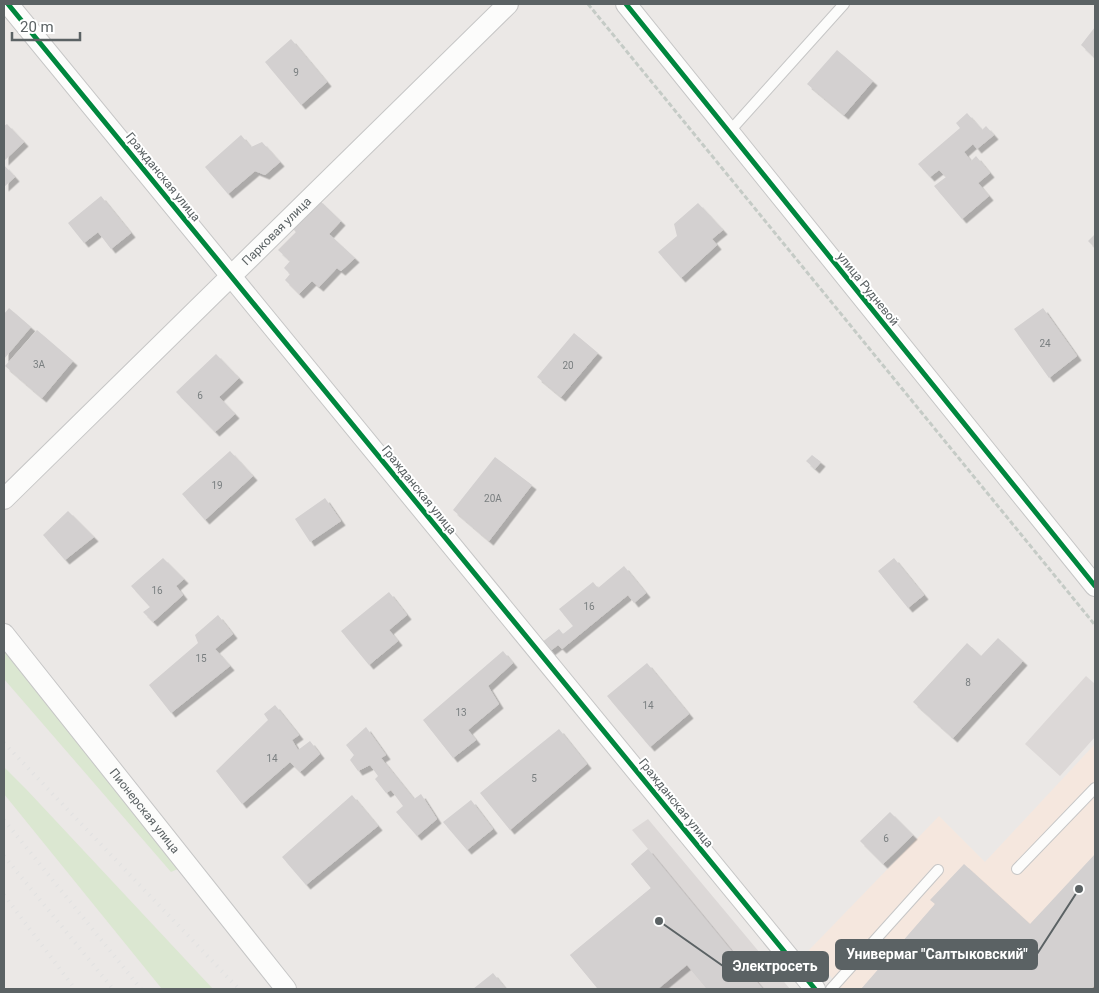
<svg xmlns="http://www.w3.org/2000/svg" width="1099" height="993" font-family="Roboto,sans-serif">
<style>
.commercial{fill:#f5e7de}
.industrial{fill:#dcd8d7}
.green{fill:#dbe7d1}
.building{fill:#d3d0d0;filter:url(#shadow)}
.lines{fill:none;stroke-linecap:round;stroke-linejoin:round}
.service-casing{stroke:#c6c6c6;stroke-width:12}
.minor-casing{stroke:#c6c6c6;stroke-width:22}
.path{stroke:#c5cbc6;stroke-width:3;stroke-dasharray:5 2.5;stroke-linecap:butt}
.service{stroke:#fcfcfb;stroke-width:10}
.minor{stroke:#fcfcfb;stroke-width:20}
.rail{stroke:#e1e1e1;stroke-width:4;stroke-dasharray:1 6;stroke-linecap:butt}
.cycleway-casing{stroke:#fff;stroke-width:8}
.cycleway{stroke:#00873e;stroke-width:5}
.labels{text-anchor:middle;dominant-baseline:central;stroke-width:4;stroke-linejoin:round;paint-order:stroke}
.number-label{font-size:10px;fill:#7a7f80}
.street-label{font-size:12px;fill:#5b6264;stroke:#fff}
.leader{fill:none;stroke:#5b6264;stroke-width:2}
.callout-dot{fill:#5b6264;stroke:#fff;stroke-width:2}
.callout{fill:#5b6264;stroke:#5b6264;stroke-width:2}
.callout-label{font-size:14px;text-anchor:middle;font-weight:bold;fill:#fff}
</style>
<defs>
<filter id="shadow"><feDropShadow dx="4.5" dy="4.5" stdDeviation="0" flood-color="#0004"/></filter>
</defs>
<rect width="100%" height="100%" fill="#ebe8e6"/>
<path class="commercial" d="M1095,744V989H841L809,950L939,816L985,862Z"/>
<path class="industrial" d="M1086,676L1095,684V737L1060,776L1025,744Z
M648,819L790,989H598L570,955L651,888L631,864L648,849L632,830Z"/>
<path class="green" d="M4,650L180,868L171,872L4,679Z
M4,767L26,789L213,989H162L4,794Z"/>
<path class="building" d="M1095,27V58L1081,45Z
M291,39L327,82L301,105L265,62Z
M837,50L873,81L844,115L807,84Z
M967,113L982,130L986,126L994,135L977,149L973,144L964,152L971,161L976,156L990,173L978,183L989,196L962,219L934,186L946,177L939,170L930,177L918,164L960,128L956,123Z
M7,124L24,142L4,161V126Z
M241,135L251,147L262,142L280,162L265,175L255,171L228,194L205,167Z
M4,165L15,177L4,187Z
M101,196L131,233L111,249L98,232L84,243L68,223Z
M318,199L341,221L329,234L355,258L341,271L337,268L319,287L312,281L299,294L285,280L290,274L284,268L290,261L278,250L296,232L291,227Z
M698,203L723,230L712,239L717,245L681,278L658,252L677,236L674,224Z
M1095,234V248L1088,241Z
M9,308L31,327L4,359V314Z
M1043,308L1077,356L1049,378L1014,329Z
M37,330L73,361L42,398L5,366Z
M574,333L598,353L561,397L537,377Z
M216,354L239,378L219,397L235,414L215,432L176,392Z
M230,451L253,476L205,520L182,494Z
M812,455L821,462L815,469L806,461Z
M495,457L532,485L489,541L453,510Z
M325,498L341,521L310,542L295,519Z
M68,511L94,537L65,560L43,535Z
M163,558L184,579L176,586L183,595L153,622L143,612L150,607L131,586Z
M894,558L924,595L908,608L878,571Z
M624,566L646,593L634,603L628,595L562,649L558,645L549,652L541,643L559,629L563,634L573,626L559,609L593,582L598,588Z
M389,592L407,615L389,630L398,641L369,665L341,631Z
M218,615L233,634L215,649L230,666L171,713L149,685L198,643L195,635Z
M998,638L1023,661L953,738L913,702L967,643L981,656Z
M503,651L513,663L488,686L499,704L468,730L476,740L453,758L423,720Z
M647,663L689,714L650,747L607,696Z
M275,705L299,735L292,740L298,750L310,741L320,754L300,772L290,762L242,804L216,771L268,720L264,714Z
M366,727L386,755L381,758L414,799L421,794L437,819L417,836L396,812L403,806L391,790L386,793L375,779L378,776L370,765L358,771L350,760L354,755L346,745Z
M559,729L587,764L510,830L480,793Z
M352,795L378,826L306,885L282,857Z
M471,800L493,829L467,850L443,822Z
M890,812L913,835L883,864L860,841Z
M648,849L763,989H707L687,965L658,989H598L570,955L651,888L631,864Z
M1095,854V985L1091,989H861L935,904L930,900L964,864L1030,924Z
M493,973L506,989H473Z"/>
<g class="lines">
<g class="service-casing">
<path id="service" d="M729,132L844,4
M1017,869L1095,788
M831,989L938,870"/>
</g>
<g class="minor-casing">
<g id="minor">
<path d="M8,4L815,989"/>
<path d="M626,4L1095,586"/>
<path id="s1" d="M4,499L508,4"/>
<path id="s2" d="M4,634L286,989"/>
</g>
</g>
<path class="path" d="M588,4L1095,625"/>
<use href="#service" class="service"/>
<use href="#minor" class="minor"/>
<path class="rail" d="M4,743L239,989
M4,820L141,989
M4,856L113,989
M4,895L75,989"/>
<g class="cycleway-casing">
<path id="cycleway" d="M8,4L815,989
M626,4L1095,586"/>
</g>
<use href="#cycleway" class="cycleway"/>
</g>
<g class="labels">
<g class="number-label">
<text x="296" y="72">9</text>
<text x="1045" y="343">24</text>
<text x="39" y="364">3А</text>
<text x="568" y="365">20</text>
<text x="200" y="395">6</text>
<text x="217" y="485">19</text>
<text x="493" y="498">20А</text>
<text x="157" y="590">16</text>
<text x="589" y="606">16</text>
<text x="201" y="658">15</text>
<text x="968" y="682">8</text>
<text x="648" y="705">14</text>
<text x="461" y="712">13</text>
<text x="272" y="758">14</text>
<text x="534" y="778">5</text>
<text x="886" y="838">6</text>
</g>
<g class="street-label">
<text transform="translate(163 177) rotate(51)">Гражданская улица</text>
<text stroke="none"><textPath href="#s1" startOffset="382">Парковая улица</textPath></text>
<text transform="translate(868 289) rotate(51)">улица Рудневой</text>
<text transform="translate(419 490) rotate(51)">Гражданская улица</text>
<text transform="translate(676 803) rotate(51)">Гражданская улица</text>
<text stroke="none"><textPath href="#s2" startOffset="226">Пионерская улица</textPath></text>
</g>
</g>
<path class="leader" d="M1079 889L1037 954M659 921L723 966"/>
<g class="callout-dot">
<circle cx="1079" cy="889" r="5"/>
<circle cx="659" cy="921" r="5"/>
</g>
<g class="callout">
<rect x="836" y="940" width="201" height="29" rx="5"/>
<rect x="723" y="952" width="105" height="29" rx="5"/>
</g>
<g class="callout-label">
<text x="937" y="959">Универмаг "Салтыковский"</text>
<text x="775" y="971">Электросеть</text>
</g>
<rect width="1099" height="993" fill="none" stroke="#5b6264" stroke-width="10"/>
<path d="M12 32v8h68v-8" fill="none" stroke="#5b6264" stroke-width="2.5"/>
<text x="20" y="32" font-size="15" fill="#5b6264" stroke="#ffffff" stroke-width="4" paint-order="stroke">20 m</text>
</svg>
